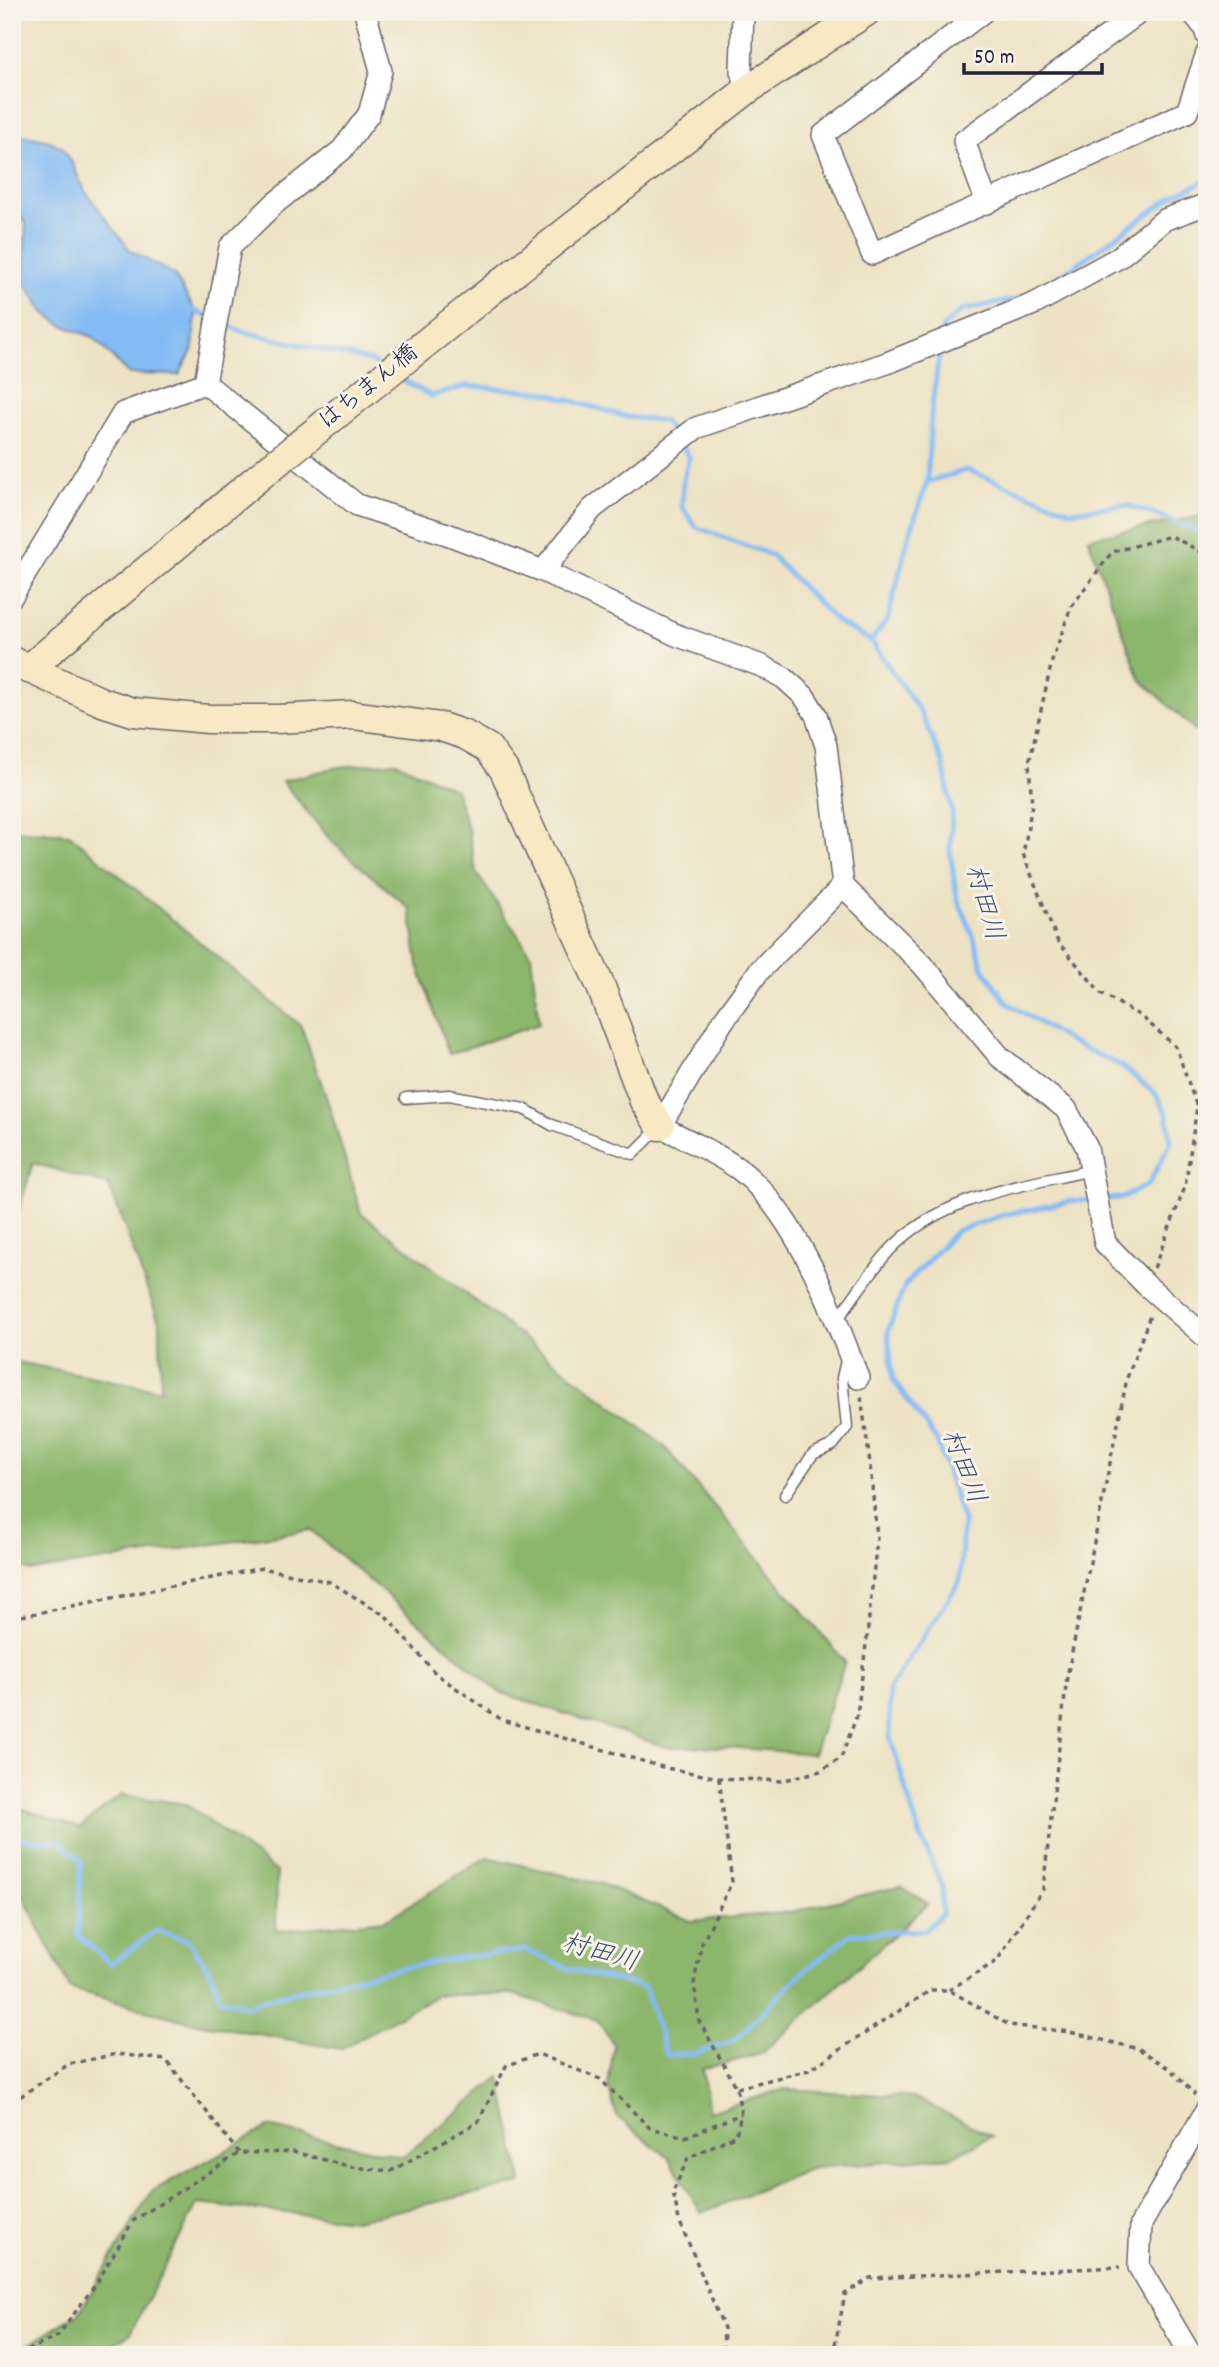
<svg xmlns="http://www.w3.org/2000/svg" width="1219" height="2367" font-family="Dekko,'Klee One',sans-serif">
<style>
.forest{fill:#8cb66c;stroke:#576c54;stroke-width:2}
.water{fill:#84bbf4;stroke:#536e98;stroke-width:2}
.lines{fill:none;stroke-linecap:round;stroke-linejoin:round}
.stream{stroke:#84bbf4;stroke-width:5}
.lane-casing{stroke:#69656b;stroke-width:13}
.street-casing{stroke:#69656b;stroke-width:24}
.secondary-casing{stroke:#69656b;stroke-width:31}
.path{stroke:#69656b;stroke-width:3.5;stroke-dasharray:5 5;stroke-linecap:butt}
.lane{stroke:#fff;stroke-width:10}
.street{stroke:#fff;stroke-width:21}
.secondary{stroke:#f8e8c3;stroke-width:28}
.secondary-bridge-casing{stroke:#69656b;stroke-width:31;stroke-linecap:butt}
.secondary-bridge{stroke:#f8e8c3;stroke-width:28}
.labels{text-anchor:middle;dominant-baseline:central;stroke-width:6;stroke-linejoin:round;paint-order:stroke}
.street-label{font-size:24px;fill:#22223b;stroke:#f7f3e8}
.water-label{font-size:26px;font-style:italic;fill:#3f5072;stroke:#f7f3e8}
</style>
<rect width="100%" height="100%" fill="#f7f3e8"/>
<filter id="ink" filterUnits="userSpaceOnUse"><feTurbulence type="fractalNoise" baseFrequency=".0143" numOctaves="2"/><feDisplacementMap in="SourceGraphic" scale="14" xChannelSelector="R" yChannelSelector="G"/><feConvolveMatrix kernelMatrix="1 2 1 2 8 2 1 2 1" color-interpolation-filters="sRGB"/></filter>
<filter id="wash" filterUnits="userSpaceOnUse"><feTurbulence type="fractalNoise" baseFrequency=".00686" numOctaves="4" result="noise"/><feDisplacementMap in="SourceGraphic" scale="28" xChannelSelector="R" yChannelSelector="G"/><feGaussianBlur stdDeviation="1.57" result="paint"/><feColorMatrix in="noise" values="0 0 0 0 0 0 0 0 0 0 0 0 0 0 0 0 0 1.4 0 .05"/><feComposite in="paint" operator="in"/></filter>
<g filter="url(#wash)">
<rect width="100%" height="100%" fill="#ede2c3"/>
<path class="forest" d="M1207,515V741L1140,679L1088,538Z
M396,762L455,789L468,828L476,872L531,955L539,1024L449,1054L418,965L410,909L332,842L282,781L338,767Z
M12,830L69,834L301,1026L330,1108L361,1213L663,1445L845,1662L813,1754L726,1747H666L499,1692L311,1530L31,1571L12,1565V1361L161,1390L160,1324L109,1185L33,1163L12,1234Z
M121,1795L186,1804L277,1872L276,1931L385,1920L487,1857L602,1884L691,1921L790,1912L901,1886L928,1904L761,2054L702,2069L709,2112L785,2089L913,2097L992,2136L951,2157L813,2168L701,2213L670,2159L617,2117L608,2086L614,2045L597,2020L512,1994L437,1995L341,2049L186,2021L70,1989L16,1882H12V1805L79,1828Z
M500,2077L522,2183L355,2220L197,2204L130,2334L96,2355H12L79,2313L151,2192L268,2127L403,2157Z"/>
<path class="water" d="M12,133L49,141L62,147L70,159L85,191L130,250L174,275L196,312L193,349L179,375L129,374L93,337L62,325L45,313L24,282L26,222L12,210Z"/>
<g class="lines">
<path class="stream" d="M1043,288L1175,195L1207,180
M191,309L211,318
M220,322L241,331L370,361L381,368
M941,335L942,328L962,310L1019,299
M399,378L431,396L467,386L542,392L627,417L664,421L675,437
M681,445L689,457L683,480L682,507L696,527L771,555L837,622L871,641L921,713L943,763L952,812L950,852L957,898L974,938L983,968L1006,1002L1070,1042L1120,1065L1155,1093L1167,1114L1171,1142L1149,1184L1122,1198L1103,1199
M927,482L967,470L1071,511L1125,505L1152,513L1202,533H1207
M871,641L888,619L908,539L927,482L931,414L940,348
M12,1838L60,1842L81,1860L78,1935L111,1964L156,1931L188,1940L211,1973L220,1998L247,2006L276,1996L396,1969L464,1957L525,1950L569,1969L645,1987L666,2055L695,2054L735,2040L802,1973L851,1934L925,1930L942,1914V1885L919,1833L890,1737L889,1689L960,1581L963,1521L937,1441L893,1380L888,1331L905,1285L956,1231L1003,1215L1072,1201L1093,1200"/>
</g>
</g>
<g filter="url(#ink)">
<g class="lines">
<g class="lane-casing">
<path id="lane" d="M406,1098L449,1095L524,1109L552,1125L633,1154L659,1128
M837,1320C854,1297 870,1272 889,1251C941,1195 1020,1187 1091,1170
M785,1495L813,1454L833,1445L847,1427L842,1378L847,1356"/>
</g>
<g class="street-casing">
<path id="street" d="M365,12L381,71L369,114L342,150L274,204L230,247L205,383L357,505L447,534L543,571L676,635L762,666L784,678L804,696L816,715L826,746L843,886L922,964L1000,1057L1066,1109L1087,1148L1105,1243L1145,1284L1207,1338
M743,12L741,71L747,90
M983,12L823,135L872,254L1187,112L1207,53
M1192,12L1204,27L1207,36
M987,203L964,141L1140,12
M543,571L592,509L696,428L887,363L1036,303L1118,258L1164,220L1207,204
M12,596L123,413L205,383
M843,886L759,971L721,1024L660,1126C685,1139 719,1154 740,1170C795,1212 835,1314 858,1378
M1191,2355L1139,2267L1141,2224L1207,2109"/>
</g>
<g class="secondary-casing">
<path id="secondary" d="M483,297L747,90L866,12
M12,661L102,702L133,712L208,719H277L353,715L441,727L465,735L488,748L504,770L601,987L644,1101L660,1126
M28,669L255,480"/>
</g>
<path class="path" d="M1154,1268L1185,1187L1197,1107L1176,1047L1142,1017L1101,993L1058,942L1023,854L1032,805L1029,763L1052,661L1071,607L1112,552L1171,536L1207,555
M12,1618L262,1568L330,1582L386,1616L436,1674L502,1720L666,1768L719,1778L781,1781L820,1771L841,1758L857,1715L867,1637L877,1537L869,1455L861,1396
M719,1778L732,1882L702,1943L694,1983L699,2021L737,2088L741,2114L736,2135L688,2158L673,2192L679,2220L724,2328L723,2355
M949,1990L997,1961L1043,1889L1067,1677L1127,1378L1151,1313
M737,2088L809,2070L931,1990H949L1009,2025L1070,2032L1139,2049L1169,2068L1195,2095
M12,2102L69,2064L117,2054L166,2060L239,2153
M19,2355L58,2336L98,2281L133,2221L239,2153L293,2152L352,2167L391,2171L478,2122L506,2066L538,2054L600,2079L650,2128L685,2137L741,2114
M833,2355L845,2294L870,2278L1120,2267"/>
<use href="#lane" class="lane"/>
<use href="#street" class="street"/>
<use href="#secondary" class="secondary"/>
<g class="secondary-bridge-casing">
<path id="secondary-bridge" d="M255,480L483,297"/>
</g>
<use href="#secondary-bridge" class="secondary-bridge"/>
</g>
</g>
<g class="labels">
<g class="street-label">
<text transform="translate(369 388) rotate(-39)">はちまん橋</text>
</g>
<g class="water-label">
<text transform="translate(983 903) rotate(74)">村田川</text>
<text transform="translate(962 1467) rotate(69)">村田川</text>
<text transform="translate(600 1954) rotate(16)">村田川</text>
</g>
</g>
<rect width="1219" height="2367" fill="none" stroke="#f7f3e8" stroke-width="42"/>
<path d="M964 63v10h138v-10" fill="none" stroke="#22223b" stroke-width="3.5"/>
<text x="974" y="63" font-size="21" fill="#22223b" stroke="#f7f3e8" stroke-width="5" paint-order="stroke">50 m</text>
</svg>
